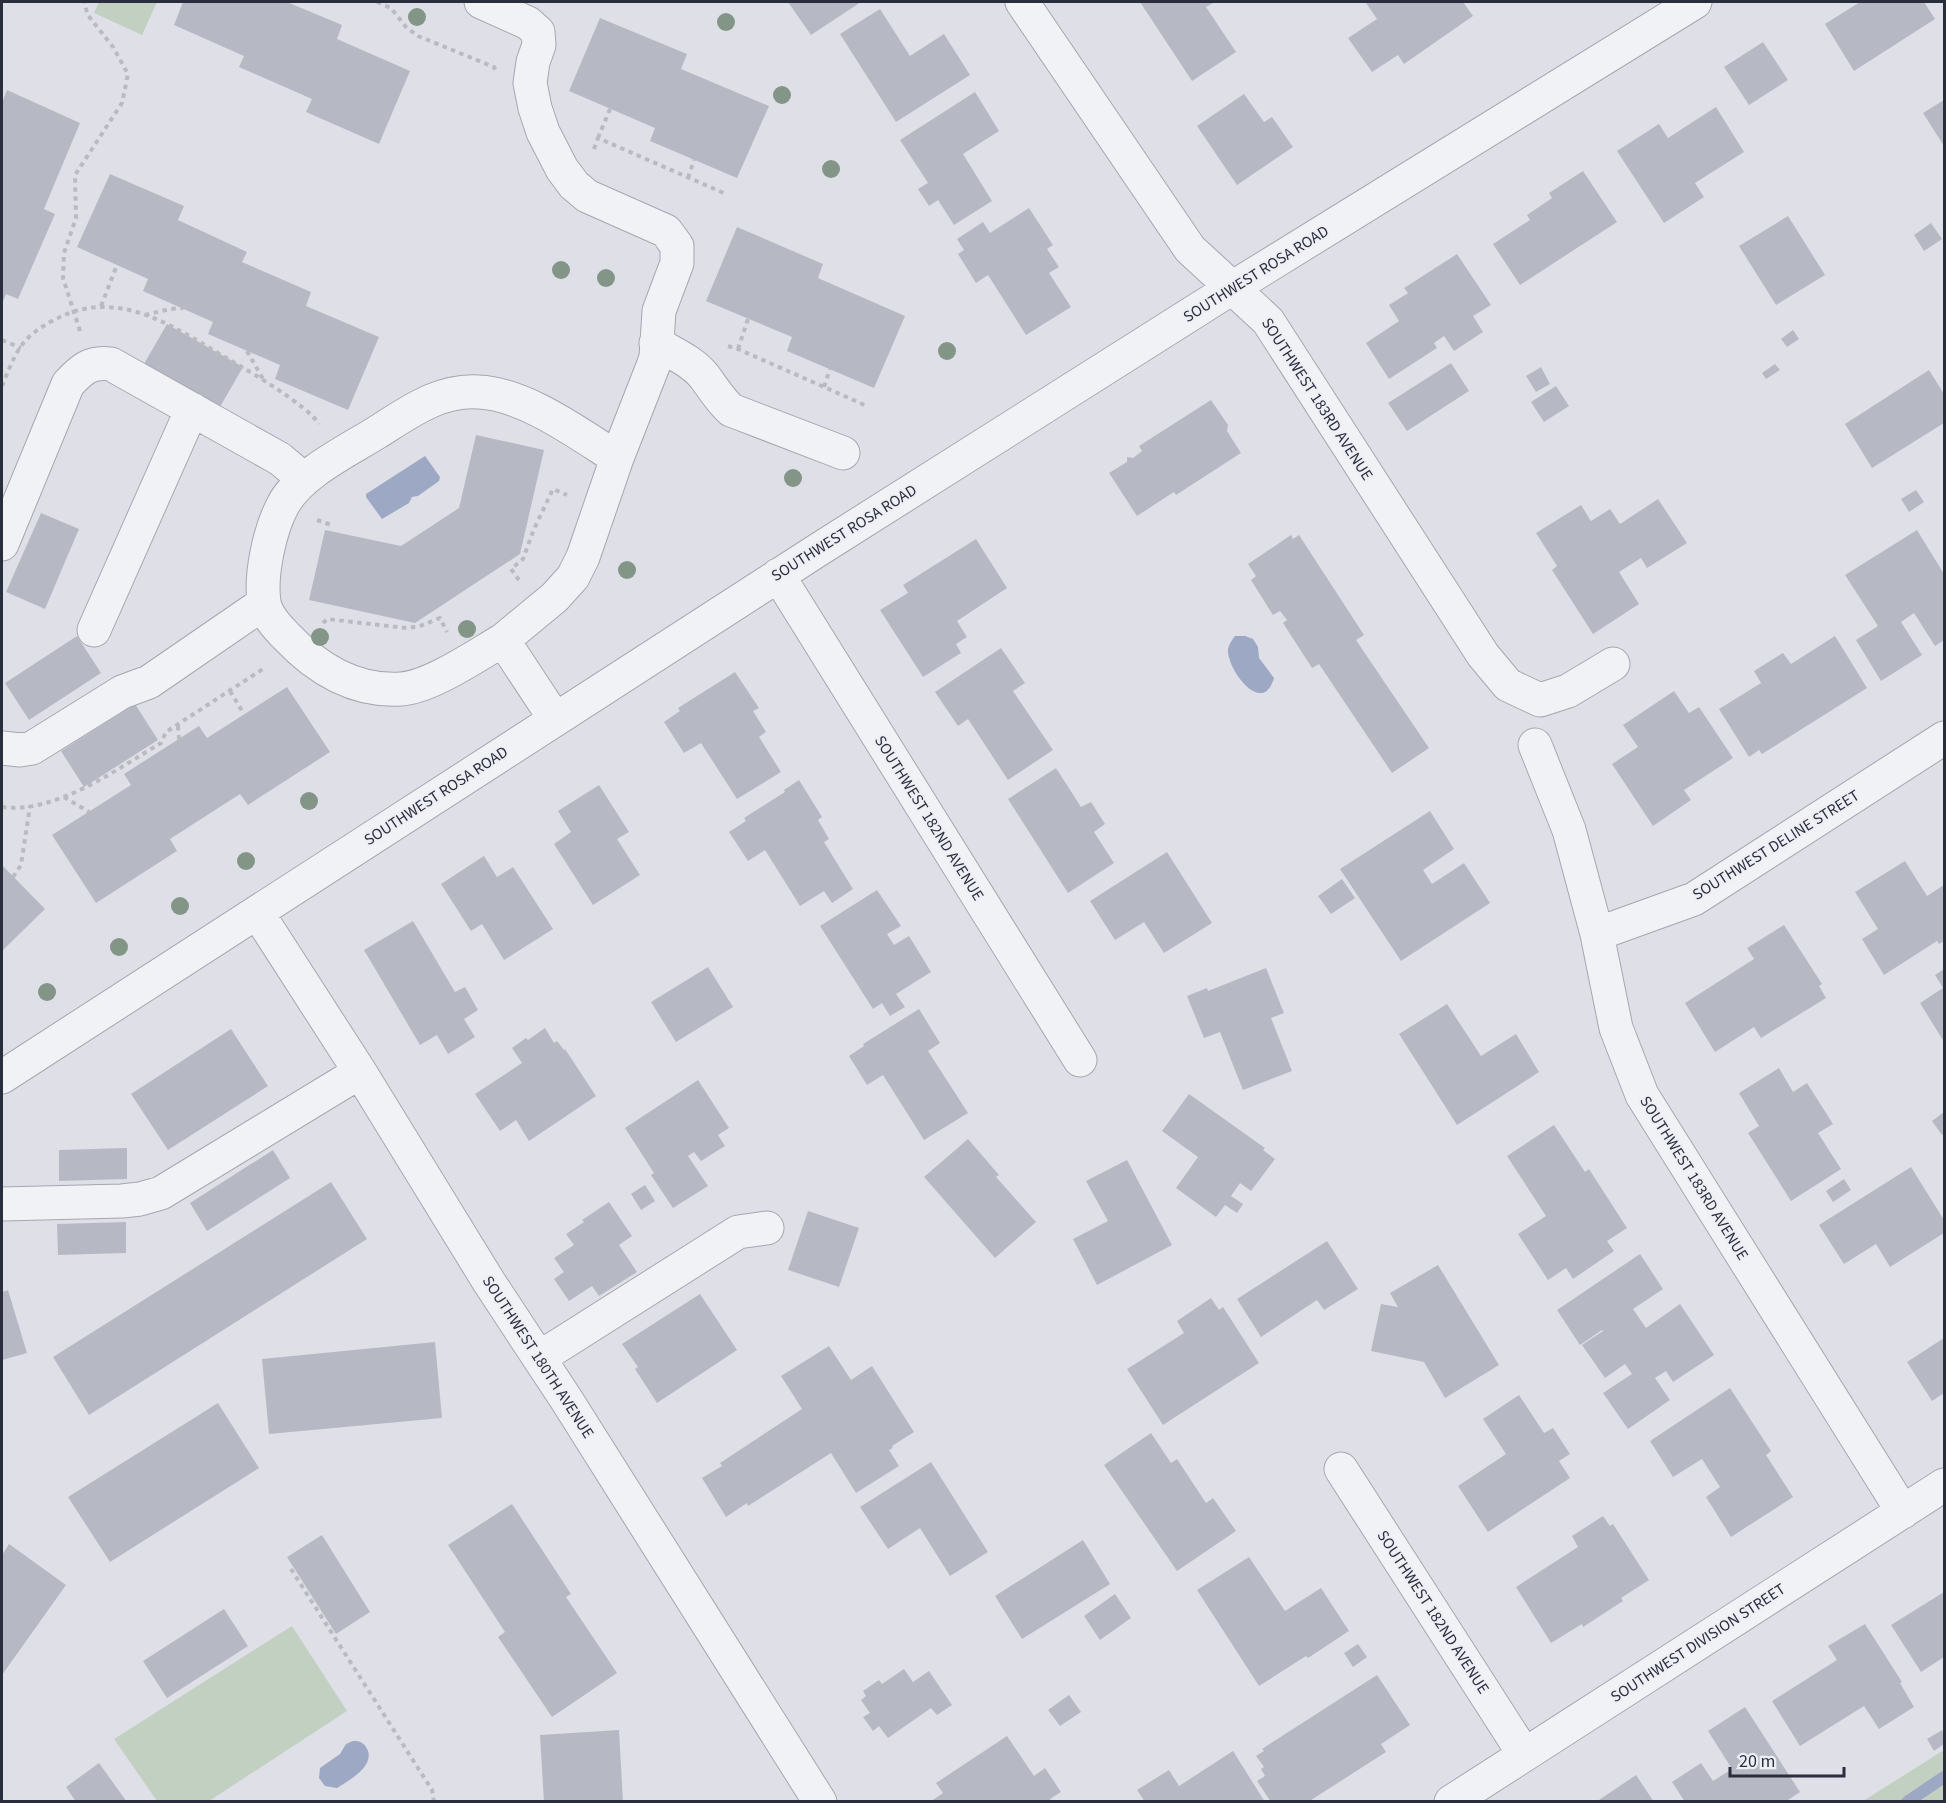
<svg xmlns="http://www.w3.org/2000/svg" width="1946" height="1803" font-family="'Source Sans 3',sans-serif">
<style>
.green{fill:#c2d0c1}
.water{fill:#9da8c4}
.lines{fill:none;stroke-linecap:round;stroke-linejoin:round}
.stream{stroke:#9da8c4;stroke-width:12}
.building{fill:#b6b9c3}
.minor-casing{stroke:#a5a7b0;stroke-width:35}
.path{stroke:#b9bbc1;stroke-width:4;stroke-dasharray:4.5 4.5;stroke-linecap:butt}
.minor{stroke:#f1f2f5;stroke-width:33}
.tree{fill:#839587}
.labels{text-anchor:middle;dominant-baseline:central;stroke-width:4.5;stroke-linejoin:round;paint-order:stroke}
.street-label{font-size:16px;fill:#292d3c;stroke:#eeeff5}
</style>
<rect width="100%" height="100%" fill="#dfe0e7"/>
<path class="green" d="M99,2H157L142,35L94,13Z
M292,1626L347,1711L209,1801H157L114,1739Z
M1944,1750V1801H1863Z"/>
<path class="water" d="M425,456L440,477L439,481L418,496L412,497L409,503L382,519L366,497V494Z
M1235,636H1245L1253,639L1258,647L1259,658L1274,678C1262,718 1226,668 1228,649C1229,644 1232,640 1235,636Z
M353,1741C359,1741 363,1742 366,1747C378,1765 348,1781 337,1788L325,1786L319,1778L320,1768L340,1754L346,1744Z"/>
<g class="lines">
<path class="stream" d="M1907,1802L1944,1777"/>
</g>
<path class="building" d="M183,2H287L342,25L337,39L410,71L379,144L306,112L312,99L239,67L244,56L174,25Z
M788,2H861L811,35Z
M1140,2H1215L1206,7L1236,52L1192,81Z
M1368,2H1463L1473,16L1404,64L1398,55L1372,72L1348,38L1377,19L1366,3Z
M1860,2H1924L1935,19L1854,71L1825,24Z
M880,9L910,56L944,34L970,75L896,122L840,34Z
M600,18L687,54L681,69L769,106L737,178L650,141L655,128L569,91Z
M1763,42L1788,80L1749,105L1724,67Z
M7,90L80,123L44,209L55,214L18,299L6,294L2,304V103Z
M975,92L999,131L963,154L992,201L954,225L938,200L929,206L918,189L928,183L900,140Z
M1244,94L1264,122L1272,117L1293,147L1237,185L1197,126Z
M1944,100V146L1923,113Z
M1716,107L1744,152L1695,183L1704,197L1664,223L1617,151L1659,124L1668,138Z
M1583,171L1617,222L1520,285L1493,244L1530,220L1527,215L1552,198L1549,193Z
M110,174L184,206L178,220L247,252L242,262L311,292L306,306L379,337L348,410L275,379L280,365L208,334L213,322L143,291L148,279L77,247Z
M1029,208L1053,245L1047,249L1059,267L1049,273L1071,307L1026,335L988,275L976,283L958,254L964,250L957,239L983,222L990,233Z
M1788,216L1825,275L1776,305L1739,246Z
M1931,223L1942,239L1924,251L1914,235Z
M737,227L823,264L818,278L905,316L874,388L787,351L792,337L706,301Z
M1457,254L1491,305L1473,316L1483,332L1454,351L1444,336L1434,343L1437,348L1389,379L1366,343L1399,321L1389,305L1408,293L1404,288Z
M167,324L243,367L220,407L144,364Z
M1793,330L1799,339L1787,347L1781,339Z
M1451,363L1469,391L1407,431L1388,403Z
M1775,364L1780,370L1766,379L1762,373Z
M1541,367L1550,384L1536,392L1526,376Z
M1929,370L1944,394V423L1872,468L1845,424Z
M1556,386L1569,406L1544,422L1531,402Z
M1211,400L1228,425L1227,431L1241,453L1176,495L1174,492L1137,516L1109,473L1127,462V457L1133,458L1142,451L1139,446Z
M476,435L544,450L520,554L415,623L309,600L325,530L401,546L459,508Z
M1916,490L1924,502L1909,512L1901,499Z
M1658,499L1687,543L1647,568L1641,558L1619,572L1639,604L1593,634L1552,570L1557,566L1536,533L1581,505L1591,521L1610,509L1620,524Z
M41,513L79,529L45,609L6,592Z
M1917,530L1944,574V640L1935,646L1914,613L1901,622L1922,655L1881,681L1856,640L1878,626L1845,575Z
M1291,535L1293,539L1299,535L1364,635L1356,640L1429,748L1392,773L1319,664L1312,668L1283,623L1287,620L1280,611L1273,615L1251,580L1256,576L1248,564Z
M976,539L1007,588L957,621L967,637L956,644L961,653L923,677L880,610L908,593L903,585Z
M77,636L101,673L29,720L5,683Z
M1835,636L1867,688L1762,754L1759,750L1749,757L1719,709L1761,683L1754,671L1783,653L1791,664Z
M1001,648L1025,683L1013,691L1053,750L1008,780L968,719L958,726L935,692Z
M735,672L759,708L753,711L766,732L759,737L781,772L737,799L701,743L684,753L664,722L680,711L678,708Z
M287,687L330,752L248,805L240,794L170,839L177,851L96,903L52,835L131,785L124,774L199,726L207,738Z
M1674,691L1689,713L1699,707L1733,758L1684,790L1691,800L1653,826L1612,764L1638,747L1623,725Z
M135,704L158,740L84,787L61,751Z
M1056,768L1081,807L1091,802L1105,824L1094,832L1114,863L1068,893L1008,799Z
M799,780L822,817L818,820L829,839L824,842L853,889L832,903L824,891L800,906L765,850L748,861L729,832L746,821L744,818L785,792L784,790Z
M599,785L629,832L617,839L640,875L593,905L554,844L571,832L558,811Z
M1430,811L1454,849L1423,870L1432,884L1464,863L1490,903L1401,961L1340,869Z
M1167,852L1212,923L1164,953L1144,922L1115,940L1090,901Z
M484,856L497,877L513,867L553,929L504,960L482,924L471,931L441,884Z
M1905,861L1927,896L1944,885V941L1939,944L1937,941L1884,975L1862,939L1878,929L1855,892Z
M2,865L45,909L2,951Z
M1342,879L1355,898L1331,914L1318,896Z
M877,890L901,926L887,934L894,945L909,936L931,972L896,994L905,1007L890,1016L882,1003L873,1009L820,926Z
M413,921L455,992L465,987L478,1010L464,1019L475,1037L448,1054L437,1035L420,1045L364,950Z
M1784,925L1822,984L1819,986L1826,998L1761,1038L1754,1027L1715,1052L1685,1003L1754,959L1747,948Z
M708,967L733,1007L676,1042L651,1002Z
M1266,968L1284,1013L1271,1018L1292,1071L1243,1090L1220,1032L1204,1038L1187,996L1207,988L1208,991Z
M1944,969V1042L1920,1003L1943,988L1935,975Z
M1447,1004L1481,1056L1516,1034L1539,1072L1457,1125L1399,1034Z
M919,1009L940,1043L928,1051L968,1113L924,1140L883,1075L867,1085L849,1056L864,1046L863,1044Z
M545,1028L554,1043L557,1041L564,1050L565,1049L596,1096L529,1141L516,1120L500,1131L475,1094L522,1063L512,1048L526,1038L528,1040Z
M231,1029L268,1086L168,1150L131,1094Z
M1779,1068L1793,1092L1807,1083L1833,1124L1818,1133L1841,1169L1791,1201L1748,1133L1759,1126L1739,1093Z
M698,1080L729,1128L718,1135L725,1146L701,1161L694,1152L688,1156L708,1186L673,1208L651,1175L654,1173L625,1128Z
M1189,1094L1265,1148L1263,1150L1275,1159L1251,1191L1240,1183L1231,1196L1243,1204L1237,1213L1225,1205L1216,1217L1176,1188L1198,1157L1162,1131Z
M1944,1112V1134L1942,1135L1932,1121Z
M1554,1125L1585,1172L1589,1169L1627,1228L1607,1241L1614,1251L1573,1279L1566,1268L1548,1280L1518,1234L1546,1216L1507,1156Z
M968,1139L999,1175L996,1177L1036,1222L995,1258L924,1177Z
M127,1148V1179L59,1181V1150Z
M273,1150L290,1178L207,1231L190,1203Z
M1127,1160L1172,1245L1097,1285L1073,1239L1108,1221L1086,1181Z
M1911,1167L1944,1220V1233L1890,1267L1876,1244L1844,1264L1819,1225Z
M1844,1179L1851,1190L1833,1202L1826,1191Z
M331,1182L367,1239L89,1415L53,1357Z
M645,1185L655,1201L641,1210L631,1194Z
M609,1202L632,1236L619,1245L637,1272L599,1296L592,1286L569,1301L554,1279L564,1272L554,1258L574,1245L566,1234L584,1222L582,1220Z
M808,1211L859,1228L839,1287L788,1270Z
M126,1222V1253L58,1255L57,1224Z
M1327,1241L1358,1289L1324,1310L1317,1300L1261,1337L1237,1299Z
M1640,1254L1663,1289L1633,1309L1646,1328L1680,1304L1714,1355L1673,1382L1666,1371L1655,1378L1670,1400L1628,1429L1603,1393L1632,1374L1625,1364L1605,1378L1582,1345L1603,1331L1602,1330L1580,1345L1557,1310Z
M1438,1265L1499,1365L1445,1398L1424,1362L1371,1351L1381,1304L1398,1307L1390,1293Z
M8,1290L27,1353L2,1360V1292Z
M700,1294L737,1350L657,1403L635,1369L638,1367L622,1344Z
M1211,1298L1219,1310L1223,1307L1259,1363L1163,1425L1127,1369L1184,1333L1177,1321Z
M1944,1338V1393L1932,1401L1907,1362Z
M435,1342L442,1418L269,1434L262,1359Z
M829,1346L851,1380L872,1366L914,1432L892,1446L893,1448L889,1450L899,1466L856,1493L831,1453L748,1506L747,1503L726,1517L702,1478L722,1466L720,1463L802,1409L781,1376Z
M1730,1388L1771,1451L1766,1455L1793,1497L1731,1537L1706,1497L1720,1487L1702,1459L1673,1477L1650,1441Z
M1519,1395L1544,1433L1553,1428L1570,1454L1559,1461L1570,1478L1488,1532L1458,1486L1506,1454L1483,1419Z
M218,1403L259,1468L110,1562L68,1497Z
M1151,1433L1171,1463L1177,1459L1206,1503L1213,1498L1236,1531L1177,1571L1104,1465Z
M931,1462L988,1552L950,1576L920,1528L888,1549L860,1507Z
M512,1504L571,1594L566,1597L617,1673L552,1717L498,1637L505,1632L448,1545Z
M1603,1516L1610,1526L1613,1524L1649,1580L1621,1598L1623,1601L1583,1627L1582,1624L1551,1643L1516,1587L1578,1547L1572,1536Z
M322,1535L370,1612L336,1634L287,1557Z
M1083,1540L1110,1584L1022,1639L995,1596Z
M9,1544L66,1585L2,1675V1555Z
M1249,1557L1285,1611L1321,1588L1349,1631L1308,1658L1306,1656L1259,1686L1197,1590Z
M1944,1592V1657L1921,1672L1891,1625Z
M1115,1594L1131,1618L1100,1640L1084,1616Z
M224,1609L248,1646L167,1698L143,1661Z
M1865,1624L1902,1682L1900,1683L1914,1707L1879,1729L1864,1706L1800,1746L1772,1701L1837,1660L1828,1646Z
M1358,1644L1367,1657L1353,1667L1344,1653Z
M904,1669L913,1682L929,1671L952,1705L937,1715L931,1708L888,1738L879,1726L873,1731L863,1717L870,1713L861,1700L866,1696L863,1691L879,1680L882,1684Z
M1377,1675L1410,1725L1381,1744L1386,1752L1308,1802H1271L1257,1781L1265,1776L1261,1769L1264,1767L1256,1756L1264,1751L1262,1749Z
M1069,1695L1081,1712L1060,1726L1048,1710Z
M1745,1707L1800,1792L1785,1802H1685L1672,1782L1701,1763L1713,1781L1732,1769L1708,1731Z
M619,1730L623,1802H544L540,1735Z
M1942,1730L1944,1735V1744L1934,1751L1927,1739Z
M1007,1736L1034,1776L1045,1768L1061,1792L1050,1799L1052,1802H930L943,1793L936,1783Z
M1233,1751L1265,1802H1145L1137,1790L1169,1770L1179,1786Z
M99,1763L127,1802H76L66,1787Z
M1636,1775L1654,1802H1596Z"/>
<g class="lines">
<g class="minor-casing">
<path id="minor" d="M481,2L528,23L538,32L539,45L533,62L530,83L535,108L543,132L562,169L574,185L587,196L666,231L677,246V263L659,311L656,357L653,366L617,458
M1022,2L1190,249L1268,321L1483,655L1508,685L1540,700L1568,691L1613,664
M656,343C672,353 692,361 704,376C713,388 720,400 731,410L843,453
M2,544L68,384C81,370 90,361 111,364L280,459L293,470L301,482
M778,575L1080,1060
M94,630L192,409
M503,640C477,655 431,687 401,689C354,692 317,669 286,636C277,627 266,615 264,602C260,574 270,529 283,505C299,474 347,451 376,433C408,413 439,389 479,392C525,394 579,434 617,458L583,557L573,577L555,597L503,640L555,719
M1535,745L1569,830L1597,934L1616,1028L1642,1095L1903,1512
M2,748L20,750L32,748L122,692L149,682L264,603
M257,912L360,1072L489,1282L566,1399L820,1802
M1597,934L1694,899L1944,738
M2,1077L821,548L1232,288L1695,2
M2,1204L122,1201L140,1199L161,1193L360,1072
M539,1358L738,1232L767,1228
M1341,1469L1524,1754
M1451,1802L1944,1485"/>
</g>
<path class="path" d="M377,2L391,8L406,27L418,36L494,67L496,71
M598,138L610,109
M594,149L598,138L726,194
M688,178L694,160
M101,306L117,265
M145,315L170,309L183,308
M80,331L63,278L64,253L76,218L75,175L122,103L128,74L113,47L87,14L85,2
M2,340L21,348
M728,346L738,349L867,406
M738,349L748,319
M247,351L263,379
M2,386C8,372 14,354 25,341C33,332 47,323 58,318C123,286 179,331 235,363C254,374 309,407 319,424
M824,387L830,369
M317,520L334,526
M519,580L511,569L523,559L534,529L553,489L567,495
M323,623L327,619L407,628L420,626L440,618L447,632
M230,691L244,714
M178,726L179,739
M64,797L89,812
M2,807C56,814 117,769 161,743L166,732L266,667
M13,877L21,865L30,806
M291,1569L432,1790L434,1802"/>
<use href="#minor" class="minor"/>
</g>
<g class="tree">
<circle cx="417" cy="17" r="9"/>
<circle cx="726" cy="22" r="9"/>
<circle cx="782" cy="95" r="9"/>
<circle cx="831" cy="169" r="9"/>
<circle cx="561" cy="270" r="9"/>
<circle cx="606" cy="278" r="9"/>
<circle cx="947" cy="351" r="9"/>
<circle cx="793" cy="478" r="9"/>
<circle cx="627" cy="570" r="9"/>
<circle cx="467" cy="629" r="9"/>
<circle cx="320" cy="637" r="9"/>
<circle cx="309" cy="801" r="9"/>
<circle cx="246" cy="861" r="9"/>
<circle cx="180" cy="906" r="9"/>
<circle cx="119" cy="947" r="9"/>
<circle cx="47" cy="992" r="9"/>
</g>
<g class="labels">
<g class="street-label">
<text transform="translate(1256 274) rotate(-32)">SOUTHWEST ROSA ROAD</text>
<text transform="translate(1317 399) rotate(57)">SOUTHWEST 183RD AVENUE</text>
<text transform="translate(844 533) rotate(-32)">SOUTHWEST ROSA ROAD</text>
<text transform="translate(436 796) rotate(-33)">SOUTHWEST ROSA ROAD</text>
<text transform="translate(929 818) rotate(58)">SOUTHWEST 182ND AVENUE</text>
<text transform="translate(1776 845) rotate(-32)">SOUTHWEST DELINE STREET</text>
<text transform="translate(1694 1178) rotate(58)">SOUTHWEST 183RD AVENUE</text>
<text transform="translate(538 1357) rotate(57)">SOUTHWEST 180TH AVENUE</text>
<text transform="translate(1433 1612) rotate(57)">SOUTHWEST 182ND AVENUE</text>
<text transform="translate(1698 1643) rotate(-33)">SOUTHWEST DIVISION STREET</text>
</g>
</g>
<rect width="1946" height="1803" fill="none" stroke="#292d3c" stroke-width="6"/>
<path d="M1730 1767v9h114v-9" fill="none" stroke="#292d3c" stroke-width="3"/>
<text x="1739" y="1767" font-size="18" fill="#292d3c" stroke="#eeeff5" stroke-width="4.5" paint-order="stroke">20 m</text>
</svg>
